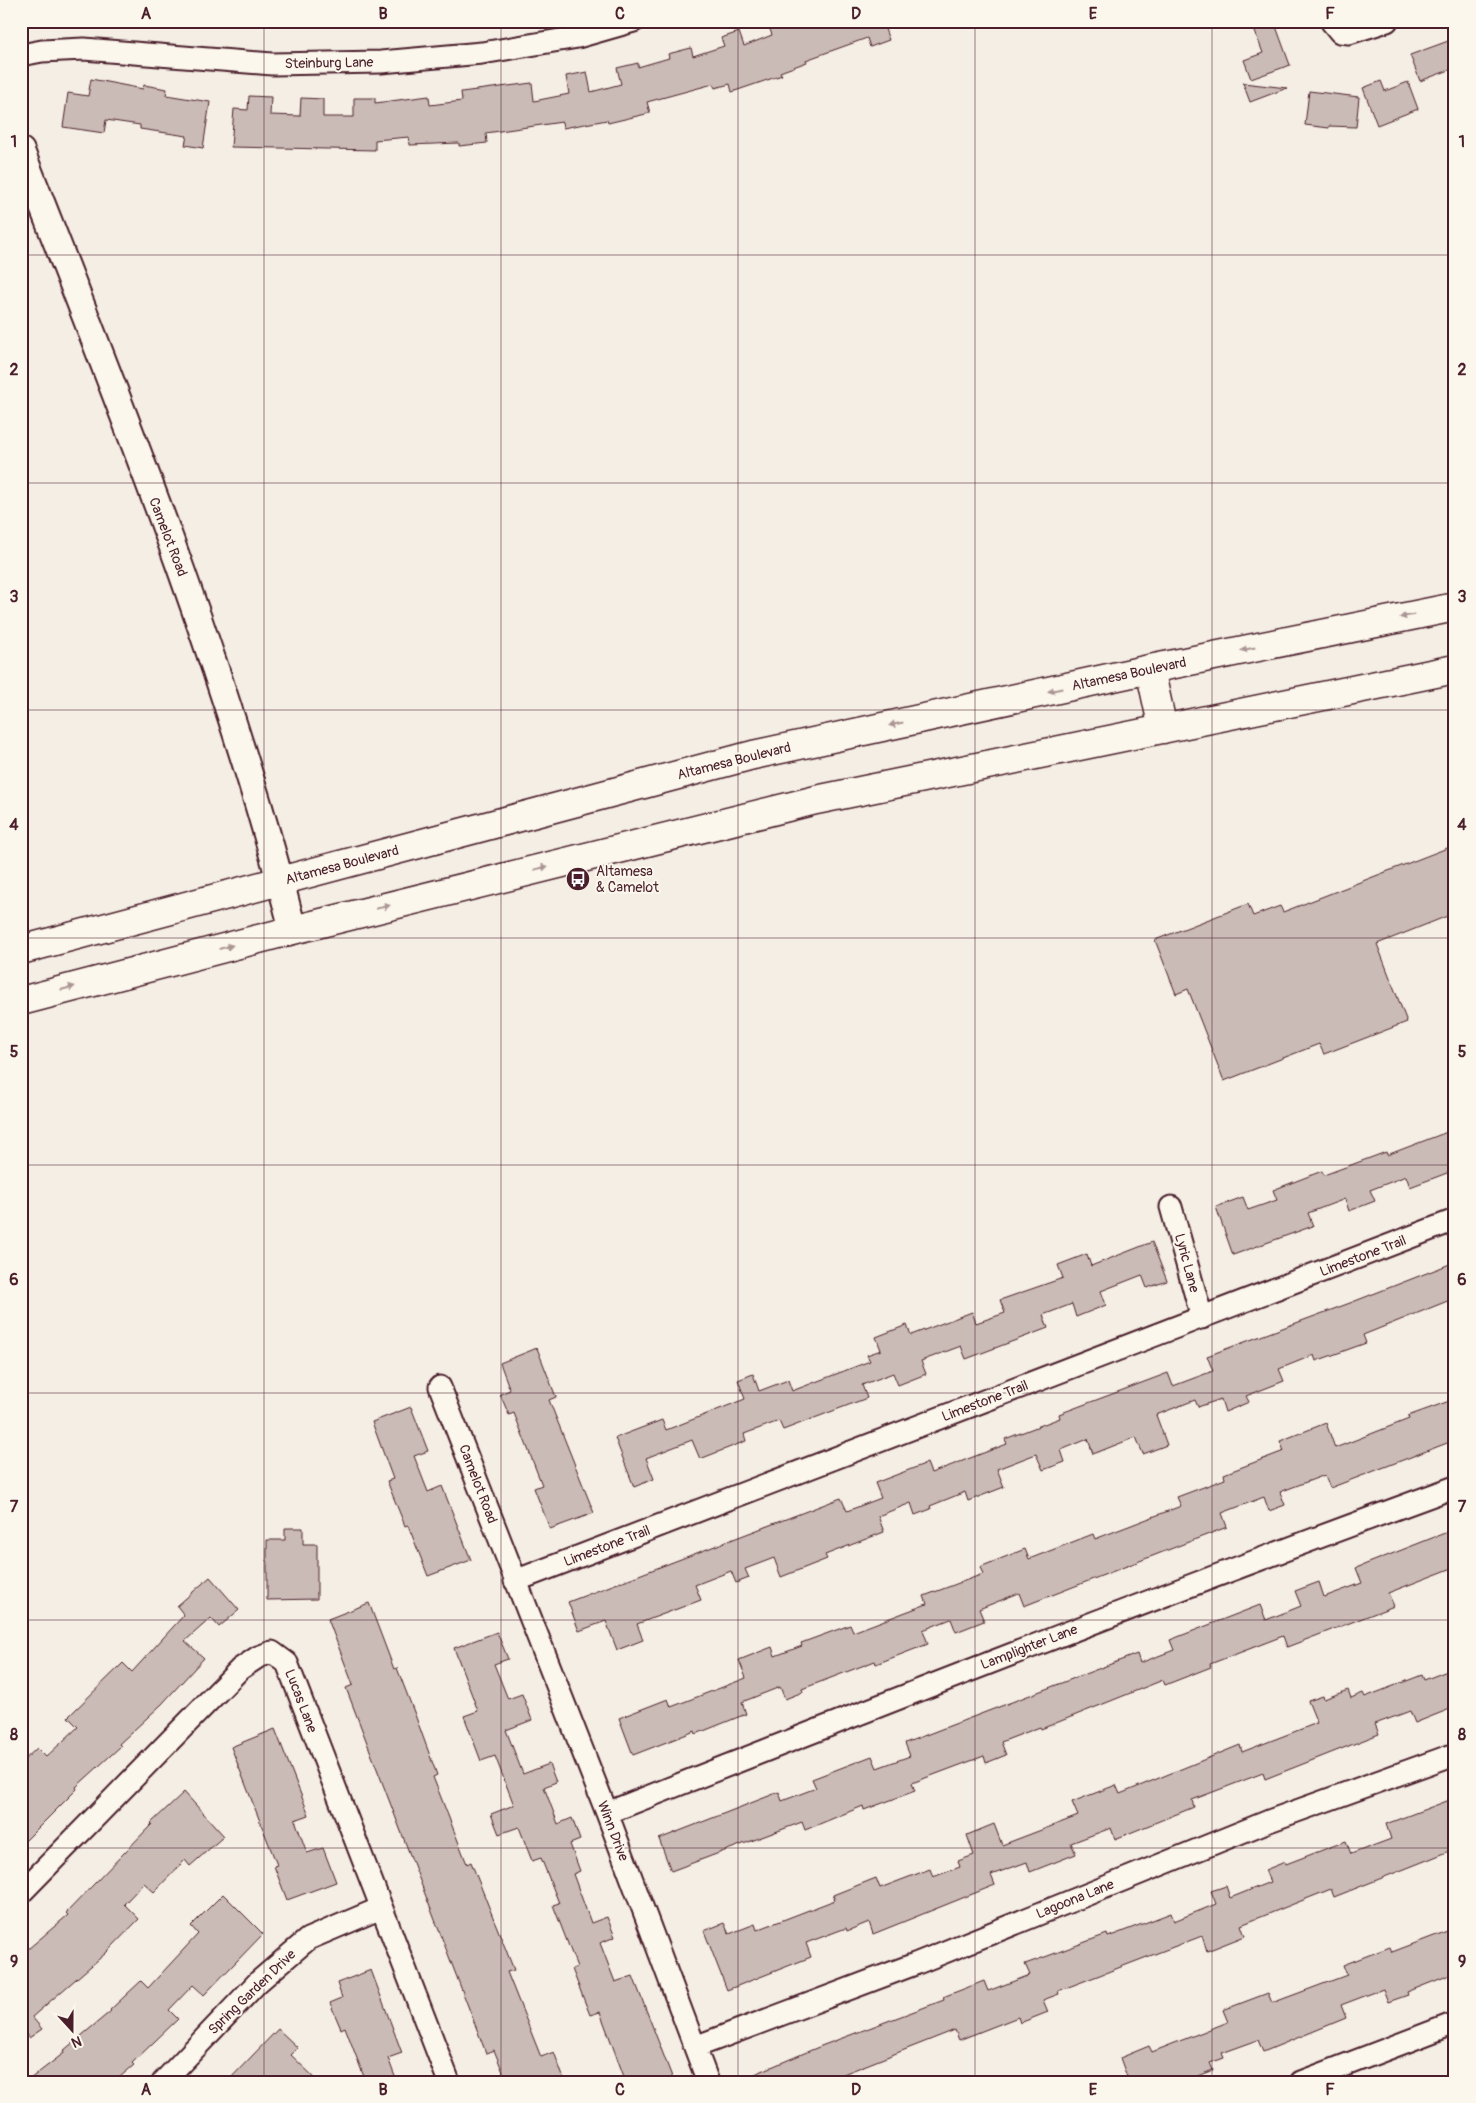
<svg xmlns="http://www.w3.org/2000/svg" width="1476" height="2103" font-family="Pangolin,sans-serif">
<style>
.building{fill:#cabbb6;stroke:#4a1f2b}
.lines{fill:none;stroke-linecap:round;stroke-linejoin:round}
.minor-casing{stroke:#4a1f2b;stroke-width:25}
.tertiary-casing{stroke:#4a1f2b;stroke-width:30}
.secondary-casing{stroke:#4a1f2b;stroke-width:31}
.minor{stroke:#fbf7ec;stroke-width:21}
.tertiary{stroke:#fbf7ec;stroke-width:26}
.secondary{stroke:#fbf7ec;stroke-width:28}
.oneway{fill:#ab9695}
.grid{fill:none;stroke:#4a1f2b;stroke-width:1;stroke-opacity:0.55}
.labels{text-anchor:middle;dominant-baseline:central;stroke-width:4;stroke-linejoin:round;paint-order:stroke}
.street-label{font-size:14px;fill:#4a1f2b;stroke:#fbf7ec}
.poi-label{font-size:14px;fill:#4a1f2b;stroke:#fbf7ec;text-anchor:start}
.neatline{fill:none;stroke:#4a1f2b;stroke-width:2}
.grid-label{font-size:16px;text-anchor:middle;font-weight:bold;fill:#4a1f2b}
</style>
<rect width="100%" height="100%" fill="#f4eee4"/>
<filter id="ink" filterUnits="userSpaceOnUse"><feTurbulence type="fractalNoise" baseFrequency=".02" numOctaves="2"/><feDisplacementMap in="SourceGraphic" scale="10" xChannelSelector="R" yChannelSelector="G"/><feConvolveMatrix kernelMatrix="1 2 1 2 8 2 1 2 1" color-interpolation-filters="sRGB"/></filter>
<g filter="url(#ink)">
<path class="building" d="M767,21H792L795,29L816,21H882L889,40L870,47L867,38L806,60L807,62L780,72L782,75L732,92L730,84L715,88L713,84L647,102L650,113L608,123L607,120L563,128L562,122L486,133L487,143L459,146V143L410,145L409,137L375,140V150L231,147L234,109L248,110L249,96L271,97L270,115L300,116L301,98L323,99V117H354V98H375V103L429,96L430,105L462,101L461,92L532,83L534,101L569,94L566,76L587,72L591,92L621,84L617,68L638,63V67L669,58L668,54L691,48L693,56L724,46L721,38L739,32L744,46L772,35Z
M1251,21H1274L1290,65L1251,79L1244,60L1263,53Z
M1451,40L1455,50V68L1420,81L1410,55Z
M91,79L143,89L144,85L167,89L166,95L210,102L203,148L185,145L187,136L140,129V125L106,120L104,133L63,127L68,93L88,96Z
M1381,81L1385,91L1408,82L1418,109L1377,125L1363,88Z
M1243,83L1287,88L1250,102Z
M1309,91L1359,97L1356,127L1329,126V128L1305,125Z
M1455,845V913L1377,944L1407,1022L1324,1054L1319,1044L1224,1081L1188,989L1176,994L1155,940L1248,904L1253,916L1280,906L1283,912Z
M1455,1129V1170L1410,1187L1406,1176L1370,1190L1375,1201L1349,1211L1345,1199L1308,1213L1313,1226L1233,1255L1216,1207L1243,1197L1248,1210L1277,1200L1273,1190L1322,1171L1324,1175L1386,1152L1387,1155Z
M1152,1242L1167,1281L1147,1288L1142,1275L1101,1291L1106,1305L1076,1317L1072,1304L1043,1315L1048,1328L966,1359L961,1346L921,1361L926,1374L898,1385L893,1373L862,1385L867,1398L783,1430L779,1421L744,1434L746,1441L700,1459L692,1440L646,1458L654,1479L634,1487L615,1438L662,1420L666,1430L745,1399L738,1380L753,1374L759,1391L788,1380L792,1391L870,1361L867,1355L881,1350L876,1337L907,1325L911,1335L972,1312L976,1323L1005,1313L1000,1300L1063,1278L1058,1265L1087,1254L1091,1266Z
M1455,1262V1298L1363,1335L1366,1343L1316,1361L1314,1355L1279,1369L1284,1381L1246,1396L1249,1402L1225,1412L1221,1399L1198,1407L1195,1400L1156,1415L1167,1445L1143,1454L1136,1437L1093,1454L1088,1439L1061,1450L1065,1462L1043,1470L1036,1454L997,1469L1004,1487L968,1501L965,1492L930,1506L931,1509L915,1515L911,1503L878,1516L884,1532L825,1555L827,1559L781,1577L774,1558L745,1569L749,1578L736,1583L731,1571L695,1585L701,1600L637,1624L643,1640L617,1650L606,1621L579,1631L568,1602L841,1498L847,1511L881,1498L875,1483L927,1463L931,1473L1007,1444L1005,1439L1060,1418L1059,1414L1168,1373L1173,1386L1213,1371L1207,1356L1350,1303Z
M537,1348L556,1397L549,1400L594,1513L550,1529L534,1488L542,1485L514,1413L509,1415L500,1394L510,1390L500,1363Z
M1455,1399V1440L1330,1488L1325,1475L1280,1492L1285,1505L1269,1511L1264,1497L1222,1513L1227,1527L1024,1606L1019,1593L979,1609L984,1621L956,1632L951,1619L923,1630L928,1644L876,1664L875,1661L802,1689L803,1692L785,1699L780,1687L742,1702L746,1714L696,1734L695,1731L633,1755L619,1718L668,1699L671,1707L746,1678L739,1660L772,1647L775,1656L802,1646L801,1643L850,1625L853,1632L927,1604L924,1596L983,1574L980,1567L1025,1549L1029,1559L1093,1534L1095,1539L1181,1506L1177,1497L1225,1479L1224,1474L1284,1451L1280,1441L1326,1423L1335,1448L1409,1419L1408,1416Z
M411,1407L428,1451L414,1456L428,1492L442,1486L471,1560L428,1576L408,1525L405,1526L387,1481L393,1479L372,1422Z
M285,1528H303V1544H317V1599L267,1600V1540H285Z
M1455,1529V1567L1388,1593L1394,1606L1287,1647L1283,1636L1210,1664L1211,1667L1165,1685L1163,1680L1041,1729L1040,1727L1001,1742L1006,1755L986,1763L984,1756L912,1783L915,1791L864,1810L863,1806L805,1830L802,1822L671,1871L659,1839L779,1792L782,1801L816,1788L812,1779L872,1756L877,1768L910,1756L905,1743L1137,1654L1140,1663L1174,1650L1170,1640L1260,1605L1266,1620L1301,1606L1295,1591L1319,1582L1324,1597L1362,1583L1356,1568Z
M210,1577L239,1610L219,1627L211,1618L185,1641L204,1658L162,1704L119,1744L121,1746L76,1787L77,1789L21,1845V1763L37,1748L46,1757L78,1727L68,1717L123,1663L132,1672L184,1615L177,1606Z
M369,1603L394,1669L397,1668L414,1712L437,1775L433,1777L467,1864L471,1862L514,1970L507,1972L541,2057L554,2052L565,2082H507L494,2050L486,2053L346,1688L353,1685L328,1619Z
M497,1632L508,1659L494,1664L508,1699L522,1694L532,1720L506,1730L523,1774L549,1764L556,1782L544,1787L558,1824L572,1818L580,1840L570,1844L580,1871L573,1874L591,1923L607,1917L615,1937L600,1943L615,1982L633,1976L674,2082H626L600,2012L590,2015L572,1969L577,1967L553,1905L559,1903L541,1858L532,1861L519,1827L499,1834L491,1814L514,1805L495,1756L481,1761L464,1716L478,1711L454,1648Z
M1455,1668V1707L1415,1723L1410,1711L1375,1724L1379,1734L1265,1779L1263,1773L1192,1800L1194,1807L1115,1839L1111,1828L1071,1843L1076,1854L1030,1872L1027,1862L991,1875L995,1885L873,1934L869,1922L847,1931L846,1928L806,1943L811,1957L727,1990L704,1931L724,1923L729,1934L755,1924L757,1930L835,1900L833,1895L876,1878L880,1888L930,1869L933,1877L960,1867L958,1861L974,1855L967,1835L994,1824L1002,1845L1078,1816L1072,1802L1116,1785L1120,1794L1240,1745L1242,1752L1317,1723L1308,1701L1323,1696L1324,1699L1348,1690L1351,1698L1363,1693L1365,1697L1422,1675L1424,1680Z
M275,1729L309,1815L295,1820L307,1853L323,1848L336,1882L287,1900L274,1866L277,1865L231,1747Z
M184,1792L224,1836L190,1866L185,1860L154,1892L144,1883L124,1904L139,1919L106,1953L32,2017L42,2029L29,2038L21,2028V1955L68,1915L66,1913L152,1824L151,1823Z
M1455,1798V1849L1334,1897L1331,1889L1241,1925L1245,1936L1207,1951L1202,1936L1058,1991L1059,1994L1043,2000L1048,2012L1020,2023L1018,2017L959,2040L955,2030L823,2082H736L821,2046L944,2000L943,1997L984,1981L988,1991L1030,1975L1025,1964L1045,1957L1107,1934L1108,1937L1171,1913L1174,1921L1216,1904L1211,1891L1226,1886L1230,1898L1270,1882L1265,1870L1285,1862L1286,1864L1346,1841L1351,1854L1391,1839L1386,1824Z
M223,1894L263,1934L204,1995L193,1985L169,2010L178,2019L132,2063L134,2065L114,2082H26L64,2053L63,2051L111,2011L110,2010L141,1981L148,1988L198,1934L191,1926Z
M1450,1930L1455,1943V1973L1407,1992L1408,1995L1388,2002L1383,1989L1341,2005L1346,2018L1263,2052L1258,2040L1222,2053L1224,2058L1210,2063L1213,2070L1182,2082H1129L1120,2058L1149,2046L1152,2052L1228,2022L1223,2010L1268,1993L1272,2003L1347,1975L1343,1965L1390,1947L1392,1952Z
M371,1970L402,2053L388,2058L397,2082H366L345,2027L341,2029L330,2003L342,1998L337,1983Z
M278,2029L298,2048L291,2055L319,2082H227Z"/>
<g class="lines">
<g class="minor-casing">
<path id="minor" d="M1331,21L1340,32L1349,33L1387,21
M21,55L42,51L84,49L272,64L381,62L482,53L578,37L634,21
M1171,1207L1202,1318
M440,1387L607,1813L708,2082
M515,1581L1455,1220
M607,1813C888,1702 1170,1591 1455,1487
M21,1893L240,1669L258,1657L272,1652L287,1663L449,2082
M695,2047L915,1964L1269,1821L1455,1754
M163,2082L258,1982L308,1939L381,1908
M1301,2082L1455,2023"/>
</g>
<g class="tertiary-casing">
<path id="tertiary" d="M21,151C121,407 225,663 293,930"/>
</g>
<g class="secondary-casing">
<path id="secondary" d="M1150,669L1163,729
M21,950L753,755L1150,669L1455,607
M21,1001L293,930L816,800L1455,669"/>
</g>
<use href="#minor" class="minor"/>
<use href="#tertiary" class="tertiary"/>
<use href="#secondary" class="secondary"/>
</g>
<defs><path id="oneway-solid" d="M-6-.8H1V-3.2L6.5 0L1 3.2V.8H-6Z" transform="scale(1.25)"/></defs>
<g class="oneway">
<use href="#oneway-solid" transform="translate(1407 616) rotate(168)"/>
<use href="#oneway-solid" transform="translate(1248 649) rotate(168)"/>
<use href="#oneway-solid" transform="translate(1055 690) rotate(168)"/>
<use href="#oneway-solid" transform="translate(896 724) rotate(168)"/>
<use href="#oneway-solid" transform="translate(541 868) rotate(-14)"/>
<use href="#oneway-solid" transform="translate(383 907) rotate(-14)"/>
<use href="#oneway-solid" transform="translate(226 947) rotate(-15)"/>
<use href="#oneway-solid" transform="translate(68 988) rotate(-15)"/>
</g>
</g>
<path class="grid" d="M264,21V2082M501,21V2082M738,21V2082M975,21V2082M1212,21V2082M21,255H1455M21,483H1455M21,710H1455M21,938H1455M21,1165H1455M21,1393H1455M21,1620H1455M21,1848H1455"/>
<defs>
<g id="bus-disc" transform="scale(1.25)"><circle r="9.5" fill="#4a1f2b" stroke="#fbf7ec"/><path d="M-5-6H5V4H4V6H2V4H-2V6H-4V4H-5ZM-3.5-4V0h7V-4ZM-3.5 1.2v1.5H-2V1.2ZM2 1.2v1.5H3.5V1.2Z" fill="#fff"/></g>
</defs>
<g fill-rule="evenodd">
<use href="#bus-disc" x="578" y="879"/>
</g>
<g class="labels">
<g class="street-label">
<text transform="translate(329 63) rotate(-1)">Steinburg Lane</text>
<text transform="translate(168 537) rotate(69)">Camelot Road</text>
<text transform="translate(1129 674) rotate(-12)">Altamesa Boulevard</text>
<text transform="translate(734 761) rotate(-14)">Altamesa Boulevard</text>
<text transform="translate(342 865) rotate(-15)">Altamesa Boulevard</text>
<text transform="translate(1363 1256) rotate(-21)">Limestone Trail</text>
<text transform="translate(1187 1263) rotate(75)">Lyric Lane</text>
<text transform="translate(985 1401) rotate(-21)">Limestone Trail</text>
<text transform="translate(478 1484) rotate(69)">Camelot Road</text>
<text transform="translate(607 1546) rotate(-21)">Limestone Trail</text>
<text transform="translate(1029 1647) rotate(-21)">Lamplighter Lane</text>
<text transform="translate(301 1701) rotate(69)">Lucas Lane</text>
<text transform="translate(613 1831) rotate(69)">Winn Drive</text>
<text transform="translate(1075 1899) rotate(-22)">Lagoona Lane</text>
<text transform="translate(252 1992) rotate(-44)">Spring Garden Drive</text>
</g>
<g class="poi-label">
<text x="596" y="871">Altamesa<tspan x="596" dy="16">&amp; Camelot</tspan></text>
</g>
</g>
<rect width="1476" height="2103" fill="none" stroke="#fbf7ec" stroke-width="55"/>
<g transform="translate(72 2030) rotate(159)" stroke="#fbf7ec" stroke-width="4" paint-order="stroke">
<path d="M0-4L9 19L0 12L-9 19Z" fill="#4a1f2b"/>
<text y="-8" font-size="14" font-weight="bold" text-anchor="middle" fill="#4a1f2b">N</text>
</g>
<rect x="28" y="28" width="1420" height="2048" class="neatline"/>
<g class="grid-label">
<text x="146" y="19">A</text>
<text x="383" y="19">B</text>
<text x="620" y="19">C</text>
<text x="856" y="19">D</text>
<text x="1093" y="19">E</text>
<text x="1330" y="19">F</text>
<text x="14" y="147">1</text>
<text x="1462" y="147">1</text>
<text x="14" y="375">2</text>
<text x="1462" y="375">2</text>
<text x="14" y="602">3</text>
<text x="1462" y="602">3</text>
<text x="14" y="830">4</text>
<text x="1462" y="830">4</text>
<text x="14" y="1057">5</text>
<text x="1462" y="1057">5</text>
<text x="14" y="1285">6</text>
<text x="1462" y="1285">6</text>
<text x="14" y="1512">7</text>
<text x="1462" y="1512">7</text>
<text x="14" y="1740">8</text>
<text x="1462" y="1740">8</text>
<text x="14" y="1967">9</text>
<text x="1462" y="1967">9</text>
<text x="146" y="2095">A</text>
<text x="383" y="2095">B</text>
<text x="620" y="2095">C</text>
<text x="856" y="2095">D</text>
<text x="1093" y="2095">E</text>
<text x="1330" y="2095">F</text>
</g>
</svg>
